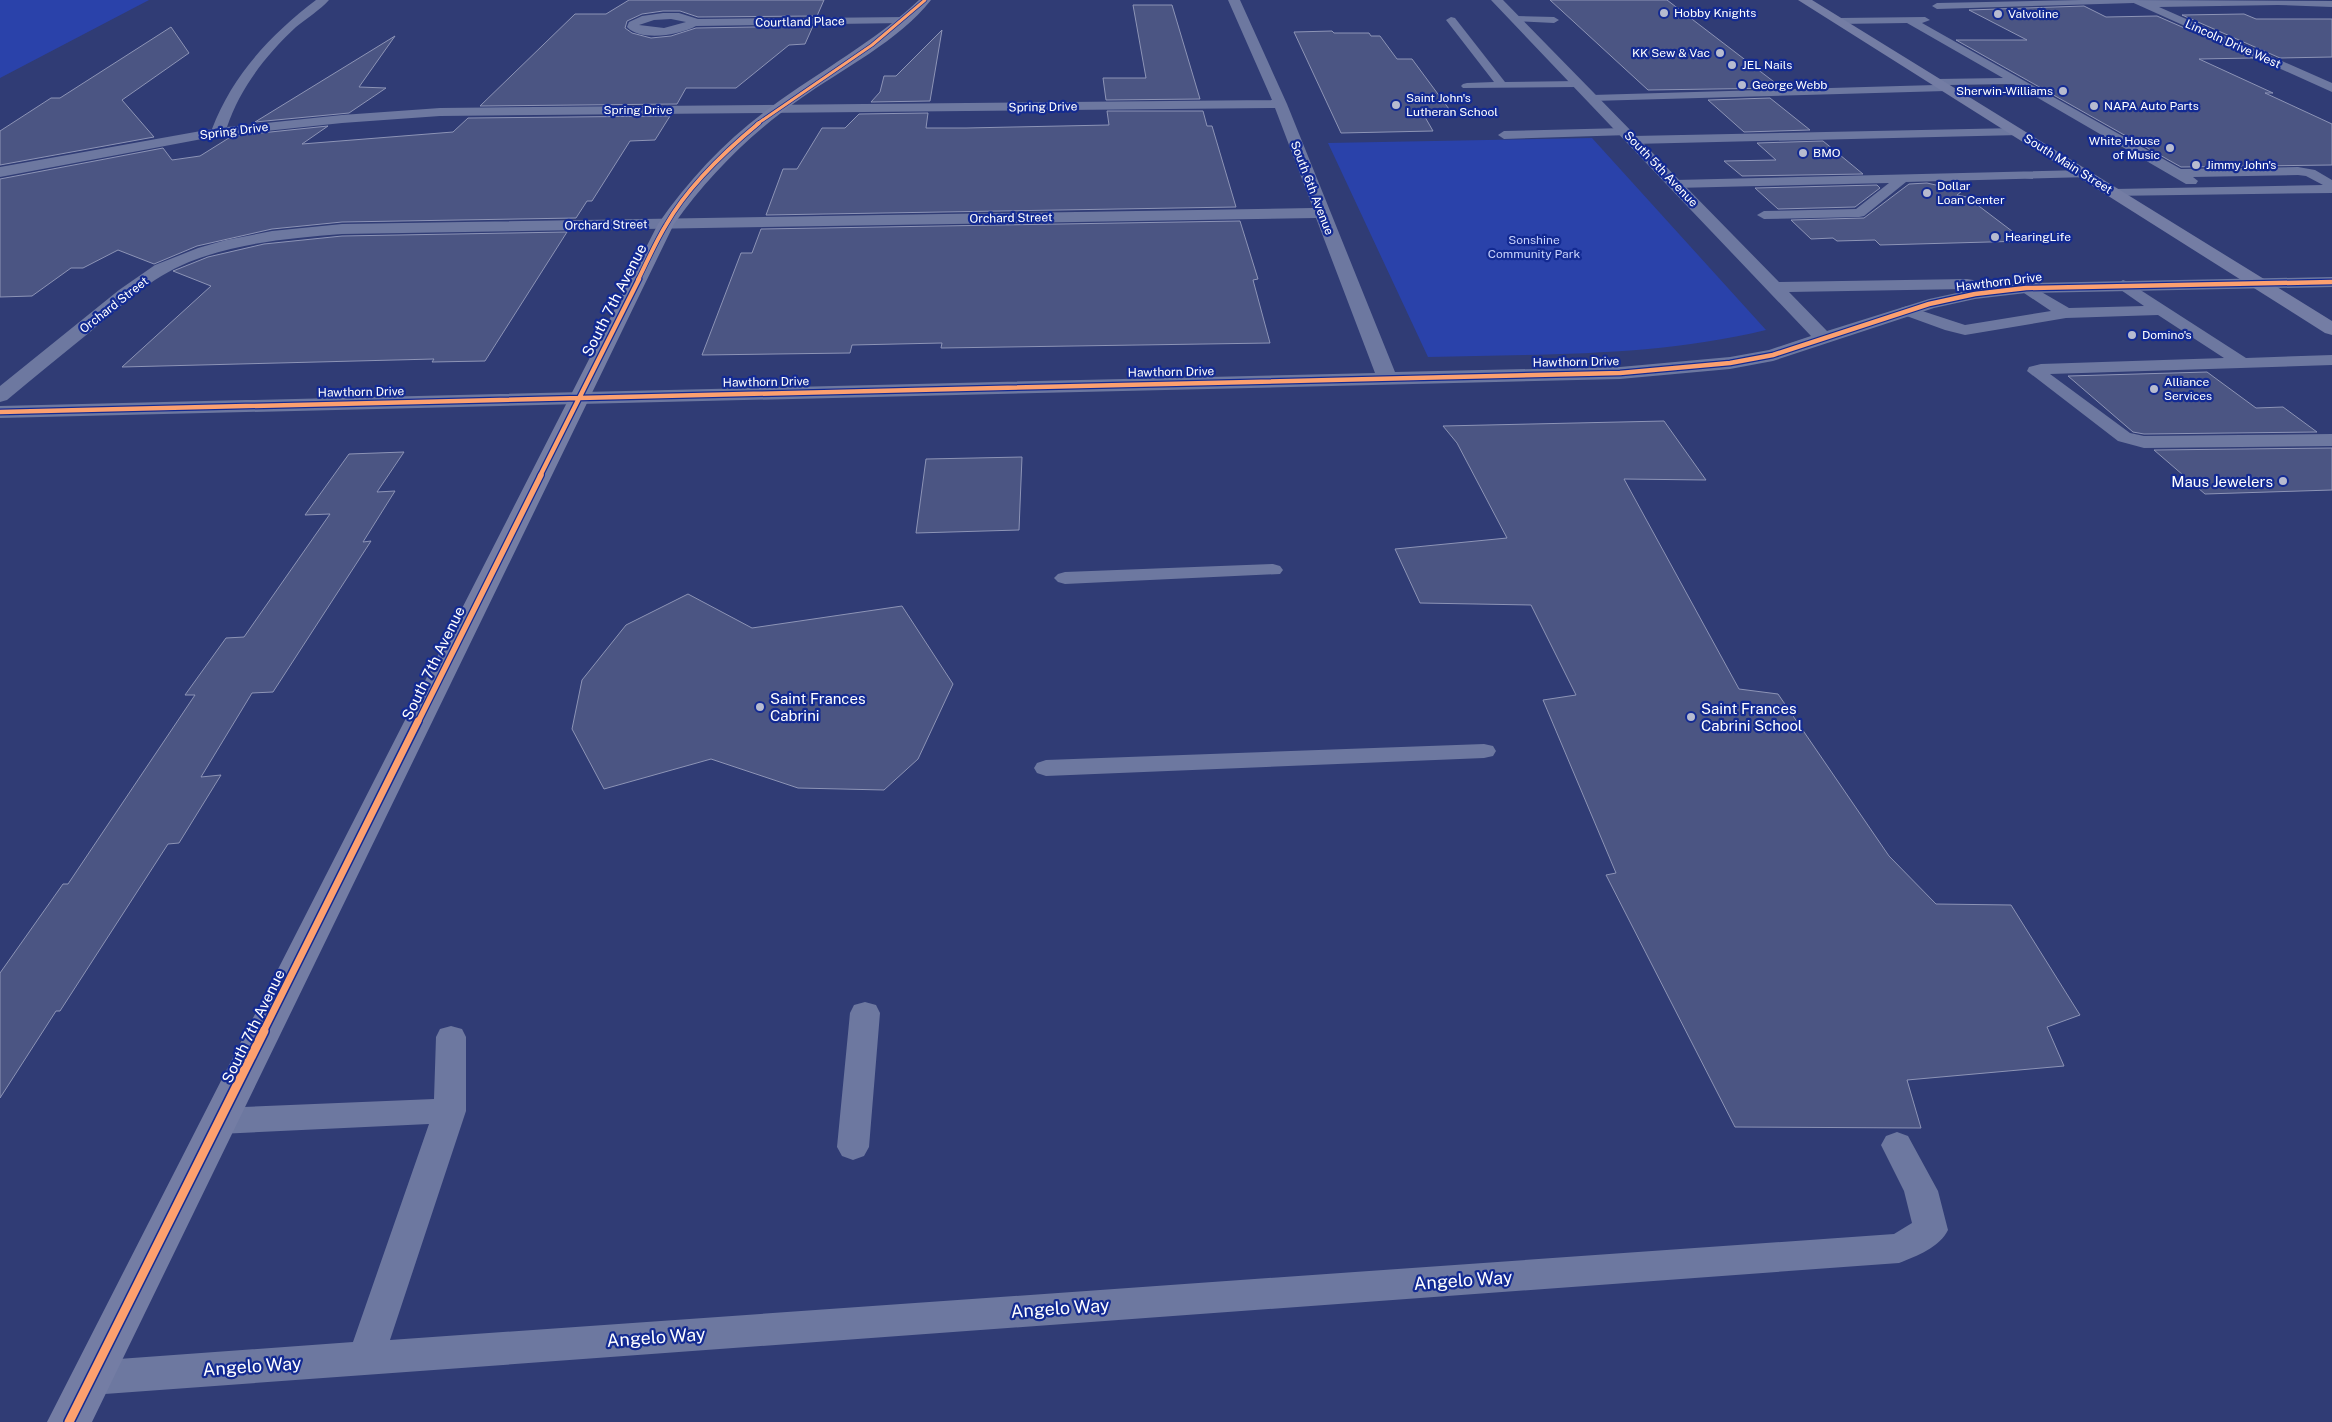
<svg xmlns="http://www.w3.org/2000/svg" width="2332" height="1422" font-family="'Public Sans',sans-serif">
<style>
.green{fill:#2a42aa}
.building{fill:#4b5583;stroke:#8d94b6}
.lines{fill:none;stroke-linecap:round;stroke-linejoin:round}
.lane{fill:#6d78a0;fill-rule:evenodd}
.street{fill:#6d78a0;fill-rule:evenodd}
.secondary{fill:#747da4;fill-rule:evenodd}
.cycleway-far5-casing{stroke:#132a92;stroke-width:4.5}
.cycleway-far4-casing{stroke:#132a92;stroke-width:5.5}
.cycleway-far3-casing{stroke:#132a92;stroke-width:7}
.cycleway-far2-casing{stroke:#132a92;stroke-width:8}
.cycleway-far1-casing{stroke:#132a92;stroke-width:10}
.cycleway-casing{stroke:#132a92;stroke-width:12}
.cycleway-far5{stroke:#fca06f;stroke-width:3}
.cycleway-far4{stroke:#fca06f;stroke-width:4}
.cycleway-far3{stroke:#fca06f;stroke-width:4.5}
.cycleway-far2{stroke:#fca06f;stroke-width:5.5}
.cycleway-far1{stroke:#fca06f;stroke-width:7}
.cycleway{stroke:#fca06f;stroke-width:9}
.poi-dot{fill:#b7bbcf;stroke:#132a92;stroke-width:2}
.labels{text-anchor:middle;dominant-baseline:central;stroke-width:4.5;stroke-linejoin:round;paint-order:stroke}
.far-poi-label{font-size:12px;fill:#fff;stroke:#132a92;text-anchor:start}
.far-street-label{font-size:12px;fill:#fff;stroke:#132a92}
.far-park-label{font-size:12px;fill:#c8d2fc;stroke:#132a92}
.street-label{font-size:15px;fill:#fff;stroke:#132a92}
.poi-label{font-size:15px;fill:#fff;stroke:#132a92;text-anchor:start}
.near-street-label{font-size:18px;fill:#fff;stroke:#132a92}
</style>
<rect width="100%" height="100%" fill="#303c75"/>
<path class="green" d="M0,0H149L0,78Z
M1592,138L1766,330C1655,357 1541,354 1428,357L1328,143Z"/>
<path class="building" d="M629,0H824L817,16L698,17L680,11H663L642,14L627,21L625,28L632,33L651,38L671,36L696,28L813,26L805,44L789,45L736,88H686L677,104L480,106L575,14H606Z
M1550,0H1667L1782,88L1648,90Z
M1133,5H1172L1200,99L1106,100L1103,78H1146Z
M2084,6L2106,17L2157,16L2253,58L2199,59L2273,93H2265L2332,124V165L2181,167L1956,40H2027L1969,10Z
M2244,14L2256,19H2332V57L2280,58L2182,15Z
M171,27L189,53L122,100L154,137L0,165V131L51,98H60Z
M942,30L930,101L871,102L880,92L884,76H896Z
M1332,31L1334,33H1369L1371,36H1380L1397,59H1412L1449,109L1421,110L1433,131L1341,133L1294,32Z
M395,36L359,87L386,88L349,113L255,122Z
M1770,98L1810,130L1744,132L1708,100Z
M1107,111H1203L1207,126H1212L1236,207L766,215L783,169H797L822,128H845L859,114L928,113L926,128H966L1109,125Z
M670,116L655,140L630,141L592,201H587L576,218L342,222L272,229L197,246L154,264L118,250L83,268H71L32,296L0,297V179L163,148L172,160L200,156L232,136L328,126L302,144L453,132L468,118Z
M1823,141L1863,174L1742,176L1724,161L1776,160L1757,143Z
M1927,183L1962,191L1957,195L1967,197L2025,241L1880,245L1875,240L1837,241L1833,238L1811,239L1791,220L1864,218L1909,184Z
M1877,185L1880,188L1855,207L1778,209L1755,188Z
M1240,221L1258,279L1253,280L1270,343L941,348L942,343L852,345L850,353L702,355L741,253H752L761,229Z
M567,232L485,361L432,362L434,359L122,367L211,286L173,271L208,257L264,244L342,236Z
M2207,372L2256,408L2283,407L2317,432L2144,434L2133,432L2068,376Z
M1664,421L1706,480L1624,479L1739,689L1778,694L1889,856L1936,904L2011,905L2080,1015L2047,1027L2064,1066L1907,1080L1921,1128L1735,1127L1606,875L1616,873L1543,700L1576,695L1531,605L1420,603L1395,549L1507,538L1457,443L1443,426Z
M2332,448V490L2205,494L2154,450Z
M404,452L377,492L395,491L363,542L371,541L273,692L252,693L201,777L221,775L179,843L168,844L60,1011H56L0,1098V973L63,884H68L195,695H185L226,638L244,637L330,514L305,515L349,454Z
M1022,457L1019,530L916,533L926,459Z
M688,594L752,628L902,606L953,684L918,759L884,790L798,788L711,759L604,789L572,729L582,680L626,625Z"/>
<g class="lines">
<path class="lane" d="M2082,0H2139L2134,3L1937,9L1932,6L1937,3Z
M1516,16L1554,17L1559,20L1554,23L1512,21L1511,19Z
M1451,17L1455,18L1505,82L1578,81L1584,84L1578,87L1463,88L1461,86L1463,84L1467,83L1494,82L1446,20Z
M1925,17L1930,20L1922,23L2181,169L2298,167L2315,170L2332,180V193L2109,196L2107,193L2114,189L2323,185L2306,176L2298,175L2193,177L2198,181L2196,184H2186L2014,84L1948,85L1952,88L1946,91L1592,101L1586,98L1592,95L1935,85L1931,82L1937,79L2003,78L1907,23L1839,24L1834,21L1839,18Z
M1625,128L1631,132L1629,135L1504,139L1498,135L1504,131Z
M2016,128L2022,132L2020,135L1633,144L1627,140L1633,136Z
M2085,170L2090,171L2092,174L2090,177L1906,182L1864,216L1859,217L1764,219L1757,215L1764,211L1856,209L1889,183L1675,188L1668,184L1675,180Z
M2123,280L2128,282L2246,358L2332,355V365L2050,374L2130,433L2144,436L2332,434V446L2144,448L2118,441L2027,371L2029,367L2041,364L2224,358L2158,315L2066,318L1965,335L1945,330L1901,314L1899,311L1901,308L1907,306L1965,325L2051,311L2021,291L2018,288L2021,285L2026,283L2069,308L2144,306L2118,288L2115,285Z
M1273,564L1280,566L1283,570L1280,574L1065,584L1058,582L1054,578L1058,574L1065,572Z
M1484,744L1493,746L1496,751L1493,756L1484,758L1046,776L1037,773L1034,768L1037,763L1046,760Z
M865,1002L876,1005L880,1013L869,1147L864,1156L853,1160L842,1156L837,1147L850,1013L854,1005Z
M451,1026L462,1029L466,1037V1111L390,1340L1894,1234L1912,1223L1904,1191L1881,1145L1886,1136L1897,1132L1908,1136L1938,1191L1948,1230C1940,1247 1917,1256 1899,1263L91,1395L78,1390L72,1378L78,1366L91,1361L353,1342L429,1124L219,1134L208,1130L203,1121L208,1112L219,1108L434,1099L436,1037L440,1029Z"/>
<path class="street" d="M316,0H329C320,10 307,18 296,27C266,55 240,88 227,127L342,115L440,108L1272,100L1228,0H1240L1287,104L1395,372L1620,367L1730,357L1769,350L1811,336L1491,0H1503L1779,282L1967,279L1973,280L1976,284L1973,288L1967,289L1789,292L1827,331L1929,299L1975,289L2026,283L2332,277V287L2026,293L1975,299L1934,308L1773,361L1730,369L1620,379L0,418V406L1375,373L1316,218L342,234C290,238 237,243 189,262C150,278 121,306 90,332C62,355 34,377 7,400L0,402V386L119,290L155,265L198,248L226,240L272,231L342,224L1313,208L1275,108L440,116L342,123L218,136L0,177V167L212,129C232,76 271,34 316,0Z
M2127,0L2332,1V7L2278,5L2159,7L2332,83V92Z
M663,13H679L698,19L906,17L912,20L906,23L696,26C680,35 641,42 627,27L629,22L642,16ZM671,19L686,22L664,28L639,25L654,20Z"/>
<path class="secondary" d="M919,0H931C899,41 842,69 800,99C751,133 709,175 674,224L92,1422H47L658,224C689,179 727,139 771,107C820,71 874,42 919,0Z
M1798,0H1812L2332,321V335L2325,333Z"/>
<g class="cycleway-far5-casing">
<path id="cycleway-far5" d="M757,124L872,45L925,0"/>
</g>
<g class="cycleway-far4-casing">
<path id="cycleway-far4" d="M638,280C647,262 655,243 666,225C688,186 724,152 759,123"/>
</g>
<g class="cycleway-far3-casing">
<path id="cycleway-far3" d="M0,412L1620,373L1730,363L1773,355L1929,304L1975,294L2026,288L2332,282
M540,476L639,279"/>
</g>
<g class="cycleway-far2-casing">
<path id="cycleway-far2" d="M418,722L541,475"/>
</g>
<g class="cycleway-far1-casing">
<path id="cycleway-far1" d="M263,1032L418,721"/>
</g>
<g class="cycleway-casing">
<path id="cycleway" d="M69,1422L264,1031"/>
</g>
<use href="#cycleway-far5" class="cycleway-far5"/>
<use href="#cycleway-far4" class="cycleway-far4"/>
<use href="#cycleway-far3" class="cycleway-far3"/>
<use href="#cycleway-far2" class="cycleway-far2"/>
<use href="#cycleway-far1" class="cycleway-far1"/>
<use href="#cycleway" class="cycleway"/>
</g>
<g class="poi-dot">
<circle cx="1664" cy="13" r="5"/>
<circle cx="1998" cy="14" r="5"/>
<circle cx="1720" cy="53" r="5"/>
<circle cx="1732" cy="65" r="5"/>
<circle cx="1742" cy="85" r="5"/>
<circle cx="2063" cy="91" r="5"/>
<circle cx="1396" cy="105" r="5"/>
<circle cx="2094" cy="106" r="5"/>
<circle cx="2170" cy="148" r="5"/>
<circle cx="1803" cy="153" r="5"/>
<circle cx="2196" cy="165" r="5"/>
<circle cx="1927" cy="193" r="5"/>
<circle cx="1995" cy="237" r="5"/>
<circle cx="2132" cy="335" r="5"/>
<circle cx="2154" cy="389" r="5"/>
<circle cx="2283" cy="481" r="5"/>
<circle cx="760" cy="707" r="5"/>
<circle cx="1691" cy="717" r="5"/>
</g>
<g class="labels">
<g class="far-poi-label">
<text x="1674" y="13">Hobby Knights</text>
<text x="2008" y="14">Valvoline</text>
<text x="1710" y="53" text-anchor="end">KK Sew &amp; Vac</text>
<text x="1742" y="65">JEL Nails</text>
<text x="1752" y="85">George Webb</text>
<text x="2053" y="91" text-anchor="end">Sherwin-Williams</text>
<text x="1406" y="98">Saint John's<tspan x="1406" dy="14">Lutheran School</tspan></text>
<text x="2104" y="106">NAPA Auto Parts</text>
<text x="2160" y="141" text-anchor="end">White House<tspan x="2160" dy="14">of Music</tspan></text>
<text x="1813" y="153">BMO</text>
<text x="2206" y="165">Jimmy John's</text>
<text x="1937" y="186">Dollar<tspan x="1937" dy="14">Loan Center</tspan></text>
<text x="2005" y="237">HearingLife</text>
<text x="2142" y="335">Domino's</text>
<text x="2164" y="382">Alliance<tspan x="2164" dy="14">Services</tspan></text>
</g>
<g class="far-street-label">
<text transform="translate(800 22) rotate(-1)">Courtland Place</text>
<text transform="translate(2233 44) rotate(24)">Lincoln Drive West</text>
<text transform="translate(1043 107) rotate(-1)">Spring Drive</text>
<text x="638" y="110">Spring Drive</text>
<text transform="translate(234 131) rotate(-7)">Spring Drive</text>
<text transform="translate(2068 164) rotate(32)">South Main Street</text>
<text transform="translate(1661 169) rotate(46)">South 5th Avenue</text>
<text transform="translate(1312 188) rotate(69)">South 6th Avenue</text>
<text transform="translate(1011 218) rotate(-1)">Orchard Street</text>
<text transform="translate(606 225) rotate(-1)">Orchard Street</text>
<text transform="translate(1999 282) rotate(-7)">Hawthorn Drive</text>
<text transform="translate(114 305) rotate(-38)">Orchard Street</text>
<text transform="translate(1576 362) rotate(-1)">Hawthorn Drive</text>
<text transform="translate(1171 372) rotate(-1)">Hawthorn Drive</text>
<text transform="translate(766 382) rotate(-1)">Hawthorn Drive</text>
<text transform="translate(361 392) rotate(-1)">Hawthorn Drive</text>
</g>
<g class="far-park-label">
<text x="1534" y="240">Sonshine<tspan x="1534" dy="14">Community Park</tspan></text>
</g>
<g class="street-label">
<text transform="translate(614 300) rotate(-63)">South 7th Avenue</text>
<text transform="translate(433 663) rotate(-64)">South 7th Avenue</text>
<text transform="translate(253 1026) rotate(-64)">South 7th Avenue</text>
</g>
<g class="poi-label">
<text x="2273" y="481" text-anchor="end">Maus Jewelers</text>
<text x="770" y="698">Saint Frances<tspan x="770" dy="17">Cabrini</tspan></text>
<text x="1701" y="708">Saint Frances<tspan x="1701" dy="17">Cabrini School</tspan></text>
</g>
<g class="near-street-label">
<text transform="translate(1463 1280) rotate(-4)">Angelo Way</text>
<text transform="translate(1060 1308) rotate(-4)">Angelo Way</text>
<text transform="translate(656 1337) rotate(-4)">Angelo Way</text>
<text transform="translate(252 1366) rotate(-4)">Angelo Way</text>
</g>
</g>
</svg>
